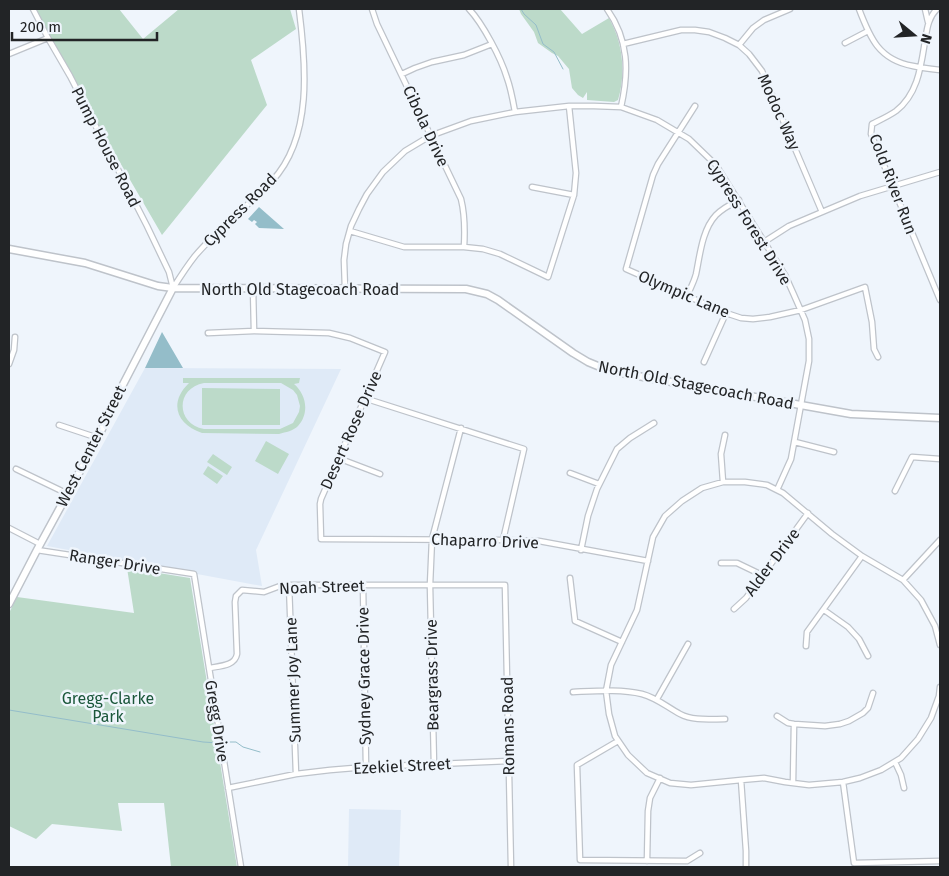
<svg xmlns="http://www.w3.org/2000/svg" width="949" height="876" font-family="'Fira Sans',sans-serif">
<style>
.built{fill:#dfeaf7}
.green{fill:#bcdac9;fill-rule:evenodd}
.water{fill:#94bdc9}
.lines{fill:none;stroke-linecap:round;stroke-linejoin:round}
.stream{stroke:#94bdc9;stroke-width:1}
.street-casing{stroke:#bec3ca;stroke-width:7}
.secondary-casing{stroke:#bec3ca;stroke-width:9}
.street{stroke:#fff;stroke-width:4.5}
.secondary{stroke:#fff;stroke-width:6}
.labels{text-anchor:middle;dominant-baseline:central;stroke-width:5;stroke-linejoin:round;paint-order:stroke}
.street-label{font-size:16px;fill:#222426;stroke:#eff5fc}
.park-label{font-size:16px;fill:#1b573b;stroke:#eff5fc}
</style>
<rect width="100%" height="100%" fill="#eff5fc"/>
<path class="built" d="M145,368L341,369L256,550L262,586L47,546Z
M349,809L401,810L399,867H348Z"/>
<path class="green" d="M31,9H119L143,39L179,9H290L296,29L251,60L267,105L162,235Z
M519,9H560L582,34L609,18C612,24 615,30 617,36C624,57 624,80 618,100L614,102L587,100V92L583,98L578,95L572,88L569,69L558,56L552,53L538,43L534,32L521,14Z
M183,378H300L299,383L294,384C306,394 310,413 298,426C293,431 286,432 279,434L202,433C177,425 168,403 189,383H183ZM204,383H281L293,390L297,395L300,406L299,412L293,423L280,429H204C175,423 176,388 204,383Z
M202,388L280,389V425H202Z
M266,441L289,454L278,474L255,461Z
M213,454L232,467L227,475L207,462Z
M208,466L223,476L217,484L203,474Z
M127,568L190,578L237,867H171L164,803H118L122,831L52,824L36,839L9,826V613L17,597L134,613Z"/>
<path class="water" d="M259,207L284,229L259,228L255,224L257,222L254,220L252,222L248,219Z
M162,332L183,368H145Z"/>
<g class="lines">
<path class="stream" d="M521,9L524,14L536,25L543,44L554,52L563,69
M9,710L203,742L219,743
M223,742H236L243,747L260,752"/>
<g class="street-casing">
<path id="street" d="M33,9L48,38L70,76L147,226L169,272L173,288
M372,9L377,24L461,199C465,215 465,230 464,247
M469,9C483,24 501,58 507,78C511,89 513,101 515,112
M607,9C629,40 629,72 621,107
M859,9C870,38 879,60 913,66C922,68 931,69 940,70
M925,9L928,22
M937,9C928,18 927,29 925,41C921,66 918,94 896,111C889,116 880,120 872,124L871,134L940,300
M845,43L868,31
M623,44L681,30H695L709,32L725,38L739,45L749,54L762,71L822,212
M739,45L753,28L764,20L790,9
M9,54L48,38
M402,74L415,68L432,62L464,55L492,44
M695,106L658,164L653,175L626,269L726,313L741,318L753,319L770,317L801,310L865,287L872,322L874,349L878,357
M532,187L574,195
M350,231L404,247H464L483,249L500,254L548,277L574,195L576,173L569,106
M764,242L789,226L860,196L940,172
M173,288C180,277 187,266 195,256C218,229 247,207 272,181C313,137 306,64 299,9
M253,288L254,331
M345,289L344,260L346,244L351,226L359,209L367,194L383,172L405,151L430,136L471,121L515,112L569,106H594L621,107L657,120L689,139L716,165L785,275L794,295L805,320L809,339V361L791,459L777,490
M687,296C690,289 694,282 696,274C700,255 702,230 716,215C722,209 731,204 739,200
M208,333L254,331L329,333L350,338L385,352L321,499L320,504L321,539L503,540L539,541L648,561
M704,362L726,313
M9,364L14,350L15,337
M364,398L524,449L503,540
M59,425L98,438
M795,442L834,452
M338,458L380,474
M16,469L68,494
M570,473L599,484
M723,482L721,454L725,435
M895,491L912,457L940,459
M9,528L40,544
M37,550L194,574L241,867
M581,550L588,516L597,489L617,449L630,438L654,423
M721,563H737L762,575
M570,578L575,621L622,642
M903,580L940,540
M289,585L296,774
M363,585L366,767
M734,609L746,598L808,513
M824,610L848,627L859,639L868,656
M940,645L935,626L921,600L903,580L862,556L832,534L783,493L767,485L745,482H723L702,488L682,501L665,516L653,537L637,610L611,665L606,691L609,714L615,736L628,755L647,773L670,783L691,785L741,780L764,778L785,782L809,785L843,782L860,778L881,770L901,758L918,739L931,718L939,696L940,687
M806,646L807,632L862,556
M209,668C220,666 235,666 237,654L235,602L236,596L242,590L264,592L280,586L289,585H505L511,867
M573,692C596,691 621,689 642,694C657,698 667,707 680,714C693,721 710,719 725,719
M657,699L688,644
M777,716L788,723L794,724L825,726L840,724L849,721L863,713L868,708L873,693
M618,741L577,765L580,860L687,861L700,853
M895,762L901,775L904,788
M434,765L430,585L432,539L461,428
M741,780L746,851V867
M843,782L854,863L940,861
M793,783L794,724
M228,788L296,774L330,770L366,767L509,761
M647,861L648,811L650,798L660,778"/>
</g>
<g class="secondary-casing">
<path id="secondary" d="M9,249L85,263L158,286L173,288L466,289L487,294L498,300L573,353L588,362L605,369L621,373L851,414L940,418
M9,604L37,550L98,438L115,400L173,288"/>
</g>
<use href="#street" class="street"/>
<use href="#secondary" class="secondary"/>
</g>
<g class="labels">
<g class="street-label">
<text transform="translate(779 112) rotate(66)">Modoc Way</text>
<text transform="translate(426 126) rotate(65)">Cibola Drive</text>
<text transform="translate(106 147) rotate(63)">Pump House Road</text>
<text transform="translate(893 184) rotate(69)">Cold River Run</text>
<text transform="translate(240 210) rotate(-45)">Cypress Road</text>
<text transform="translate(749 222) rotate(58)">Cypress Forest Drive</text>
<text x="300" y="289">North Old Stagecoach Road</text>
<text transform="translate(684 294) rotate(23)">Olympic Lane</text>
<text transform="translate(696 385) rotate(11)">North Old Stagecoach Road</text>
<text transform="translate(351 430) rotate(-66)">Desert Rose Drive</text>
<text transform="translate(91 446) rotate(-63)">West Center Street</text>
<text transform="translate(485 541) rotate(2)">Chaparro Drive</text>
<text transform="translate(115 562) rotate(9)">Ranger Drive</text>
<text transform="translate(772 562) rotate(-53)">Alder Drive</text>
<text transform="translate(322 587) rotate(-2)">Noah Street</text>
<text transform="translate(432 675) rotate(-91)">Beargrass Drive</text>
<text transform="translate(364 676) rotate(-91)">Sydney Grace Drive</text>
<text transform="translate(293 680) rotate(-92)">Summer Joy Lane</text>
<text transform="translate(217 721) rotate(81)">Gregg Drive</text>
<text transform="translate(508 726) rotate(-91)">Romans Road</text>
<text transform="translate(402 766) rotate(-3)">Ezekiel Street</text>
</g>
<g class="park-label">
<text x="108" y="698">Gregg-Clarke<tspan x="108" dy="18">Park</tspan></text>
</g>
</g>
<rect width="949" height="876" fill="none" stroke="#222426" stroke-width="20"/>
<g transform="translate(914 35) rotate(108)" stroke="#eff5fc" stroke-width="4" paint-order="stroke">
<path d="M0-4L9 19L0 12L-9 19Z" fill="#222426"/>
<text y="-8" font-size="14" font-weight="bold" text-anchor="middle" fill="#222426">N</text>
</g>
<path d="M12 32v8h145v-8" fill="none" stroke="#222426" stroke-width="2.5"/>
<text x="20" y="32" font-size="15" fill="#222426" stroke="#eff5fc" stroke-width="4" paint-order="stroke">200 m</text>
</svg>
